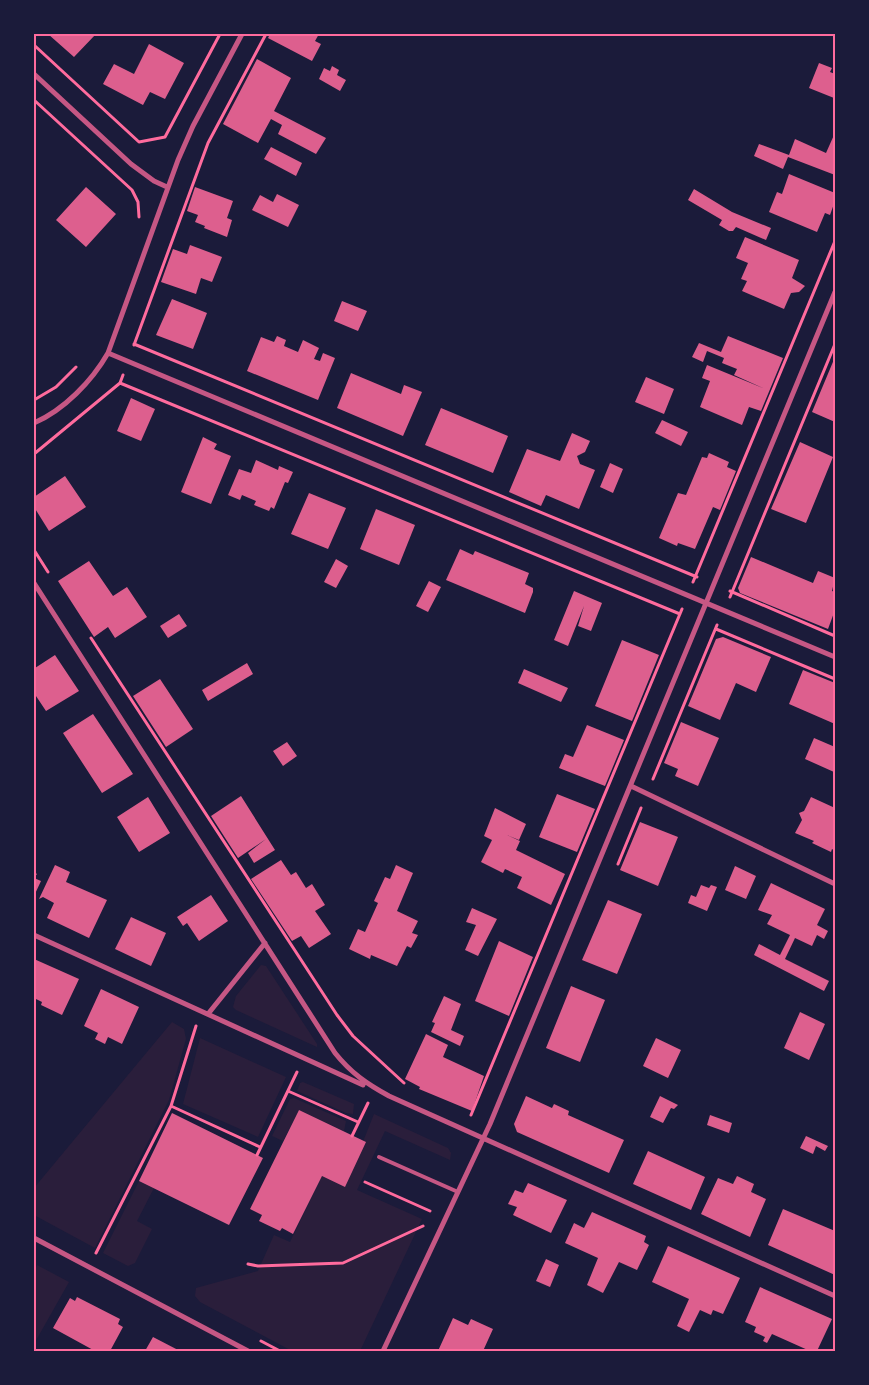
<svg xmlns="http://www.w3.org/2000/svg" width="869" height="1385" font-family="'Fira Sans Condensed',sans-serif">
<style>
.green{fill:#2a1e3b}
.building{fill:#dd5f8e}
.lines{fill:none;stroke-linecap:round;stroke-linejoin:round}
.path{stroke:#ff6b9d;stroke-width:3}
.service{stroke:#c65784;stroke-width:4}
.minor{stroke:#c65784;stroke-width:5}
.neatline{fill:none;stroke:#ff6b9d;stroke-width:2}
</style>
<rect width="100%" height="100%" fill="#1b1b3a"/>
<path class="green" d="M261,965L266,966L317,1044V1047L236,1010L233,1007L236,996Z
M172,1022L184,1029L186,1039L169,1100L95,1248L34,1215V1188Z
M200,1038L286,1077L258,1137L183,1104Z
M303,1082L354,1104L353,1114L346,1113L297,1091L300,1083Z
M294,1098L346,1121L344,1131L299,1110L283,1141L272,1136L290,1099Z
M374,1114L448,1148L451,1153L450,1160L385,1131L357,1190L422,1219L360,1351H292L200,1302L195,1296L196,1288L258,1271L274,1235L290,1242L322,1176L345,1187Z
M139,1181L154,1188L137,1221L152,1229L135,1263L128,1266L103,1253Z
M37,1265L69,1282L34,1344V1272Z"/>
<path class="building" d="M48,34H96L74,57Z
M270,34H319L315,41L321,44L312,61L268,38Z
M149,44L184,63L165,99L150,92L143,105L103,84L114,64L134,74Z
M257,59L291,78L274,111L326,138L316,154L278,134L282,125L271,119L258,143L223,124Z
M819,63L832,68L830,72L835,74L834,98L809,88Z
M332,66L339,70L337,75L346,80L340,91L319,79L324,68L330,71Z
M834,135L835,175L788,157L783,169L754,156L759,144L789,155L795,139L826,153Z
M271,147L302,163L296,176L264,159Z
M789,174L835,193V201L830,215L825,213L817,232L769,212L777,192L782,194Z
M86,187L116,214L86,247L56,220Z
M195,187L233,201L227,218L232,220L227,237L204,228L205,226L195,222L198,215L187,211Z
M694,189L732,212L771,228L766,240L736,227L733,231H729L719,225L722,220L688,200Z
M277,194L299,205L288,227L252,210L260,195L273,202Z
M745,237L799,260L792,278L805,286L799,292L791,293L784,309L742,291L747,281L741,279L748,263L736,258Z
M190,245L222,257L212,282L201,278L196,294L161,282L173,249L187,254Z
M172,299L207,313L193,349L156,335Z
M342,301L367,311L358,331L334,321Z
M277,336L286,340L284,346L298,352L303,340L319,348L314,359L320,361L323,353L335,358L318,400L247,371L261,337L274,342Z
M728,336L783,358L761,411L749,407L742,425L700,407L710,381L702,378L707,365L765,389L734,375L737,369L722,363L724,358L707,351L703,362L692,357L699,343L721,352Z
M835,357V422L812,412Z
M351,373L401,394L404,385L422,392L403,436L337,408Z
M646,377L674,389L664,414L635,402Z
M131,398L155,409L141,441L117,431Z
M441,408L508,436L493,473L425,445Z
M662,420L688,432L681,446L655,433Z
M572,433L590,441L585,452L577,456L580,464L595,470L579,509L546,495L541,506L509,492L527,449L560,461Z
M203,437L217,444L214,449L231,456L211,504L181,492Z
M800,442L833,457L806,523L771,509Z
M709,453L729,462L727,467L736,471L720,510L713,507L695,549L678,543L677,546L659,538L678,493L686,495L702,457L707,458Z
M256,460L278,470L279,466L293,472L288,483L285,482L274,509L271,507L269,511L254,505L256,501L242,495L240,500L228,495L239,469L251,473Z
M610,463L623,469L613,493L600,487Z
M65,476L86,507L49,531L34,507V497Z
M309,493L346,508L328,549L291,534Z
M376,509L415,525L399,565L360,549Z
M460,549L473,555L475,551L529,573L525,584L533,588V592L525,613L446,580Z
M751,557L813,583L818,571L835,578L832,591L835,592V610L828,629L740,593L738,588Z
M336,559L348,566L336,588L324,582Z
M89,561L113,596L127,587L147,617L115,638L108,627L94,637L58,581Z
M429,581L441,587L428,612L416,606Z
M574,591L602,603L591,631L578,626L584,606L568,646L554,640Z
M179,614L187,626L168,638L160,626Z
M723,637L771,657L756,692L736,683L720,720L688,706L716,639Z
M622,640L659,655L632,721L595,706Z
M55,655L79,691L46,711L34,693V666L35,668Z
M247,663L253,674L208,701L202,690Z
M524,669L568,688L561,702L518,683Z
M803,670L835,683V724L789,704Z
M160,679L193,729L166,747L133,696Z
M93,714L133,774L102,793L63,733Z
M681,722L719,738L698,786L675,776L678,769L664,763Z
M587,725L624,740L605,786L559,768L565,754L573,757Z
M814,738L835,747L834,772L805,759Z
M287,742L297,756L283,766L273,751Z
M557,794L595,809L577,852L539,837Z
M241,796L275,850L254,863L248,853L266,839L238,858L211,816Z
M148,797L170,833L139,852L117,817Z
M811,797L835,808V851L832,849L831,852L812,843L814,841L795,833L802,820L799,813L804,811Z
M495,808L526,824L519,840L507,835L520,841L516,850L565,874L551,905L517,888L522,877L505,869L503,873L481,862L492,840L484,836Z
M640,822L678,837L658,886L620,870Z
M281,860L291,875L296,872L306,888L312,884L325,905L315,911L331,934L309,948L301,936L292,941L251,879Z
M55,865L70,872L66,882L107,900L89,938L47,918L54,903L43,897L39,899Z
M396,865L413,873L397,911L418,921L412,933L418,935L411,948L407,946L397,966L371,955L370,959L349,949L358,929L365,932L378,903L374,901L385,877L390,879Z
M735,866L756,876L746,899L725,890Z
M34,872L37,874L34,878L41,881L34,896Z
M771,883L825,909L817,925L828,931L824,939L817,935L812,946L795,938L785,959L829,981L824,991L754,955L759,944L780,955L790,935L767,924L772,915L758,910Z
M701,885L709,888L711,885L717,887L707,911L688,903L691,895L696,897Z
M211,895L228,921L199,941L187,923L183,926L177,917Z
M608,900L642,914L617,974L582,960Z
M472,908L497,919L478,956L465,950L476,925L466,922Z
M131,917L166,933L151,966L115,949Z
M499,941L533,957L509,1016L475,1001Z
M34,959L79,979L62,1015L41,1005L42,1002L34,998Z
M571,986L605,1000L580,1062L546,1048Z
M101,989L139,1007L122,1044L108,1037L105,1044L95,1039L98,1033L84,1026Z
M444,996L461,1004L451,1030L464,1036L460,1046L431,1032L435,1023L432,1022Z
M800,1012L825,1024L809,1060L784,1048Z
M426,1034L448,1045L443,1057L484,1076L472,1111L419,1089L420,1087L405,1079Z
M656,1038L681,1050L668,1078L643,1066Z
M526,1096L552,1108L554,1104L569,1111L568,1115L624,1140L609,1173L517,1132L514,1124Z
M660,1096L678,1105L674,1109L671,1108L663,1123L650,1117Z
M299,1110L366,1142L345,1187L322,1176L293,1234L282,1228L280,1231L259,1221L262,1215L250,1209Z
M172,1113L263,1158L229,1225L139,1181Z
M710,1115L732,1123L729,1133L707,1125Z
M806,1136L828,1146L825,1151L816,1146L813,1154L800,1148Z
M648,1151L705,1177L691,1210L633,1184Z
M737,1176L754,1184L751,1192L766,1199L750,1237L701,1214L718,1178L733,1184Z
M528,1183L567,1200L551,1233L513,1215L517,1207L508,1204L515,1190L523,1193Z
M783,1209L835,1231V1275L768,1245Z
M592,1212L646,1236L644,1242L649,1245L637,1270L619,1262L603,1293L587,1285L598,1258L565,1243L574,1223L584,1228Z
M668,1246L740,1278L723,1314L713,1310L711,1315L700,1310L689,1332L677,1326L689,1299L652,1282Z
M546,1259L559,1265L550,1287L536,1281Z
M760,1287L832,1319L817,1351H810L772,1334L767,1343L763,1341L765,1337L754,1332L756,1327L745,1322Z
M77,1297L120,1319L118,1324L123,1327L110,1351H95L53,1328L70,1298L75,1301Z
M453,1318L468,1325L471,1319L493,1329L483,1351H438Z
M153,1337L180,1351H145Z"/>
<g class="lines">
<path class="path" d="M34,45L139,142L165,137L220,34
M34,100L132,190L138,202L139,217
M134,344L697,577
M134,345L208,143L266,34
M120,383L680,614
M34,400L56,387L76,367
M34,454L120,383L123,375
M34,550L48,572
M693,582L835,241
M730,591L835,636
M730,597L835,344
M716,629L835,679
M91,638L337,1015L353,1036L404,1083
M653,779L717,625
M618,864L641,808
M288,1091L358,1122
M171,1106L260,1147
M471,1115L682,609
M352,1136L368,1103
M257,1155L297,1072
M365,1182L430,1211
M96,1253L171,1106L196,1026
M248,1264L258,1266L343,1263L423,1226
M261,1341L280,1351"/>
<path class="service" d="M379,1157L458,1192"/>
<path class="minor" d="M34,74L131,164L154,181L167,187
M108,353L835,657
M34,423C64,410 92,381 108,353L178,160L193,126L242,34
M34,583L335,1053C351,1073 367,1084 389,1096L835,1296
M631,786L835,884
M34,935L363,1085
M208,1014L265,943
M34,1238L248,1351
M383,1351L490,1124L835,292"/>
</g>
<rect width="869" height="1385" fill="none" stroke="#1b1b3a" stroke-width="70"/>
<rect x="35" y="35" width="799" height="1315" class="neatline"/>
</svg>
